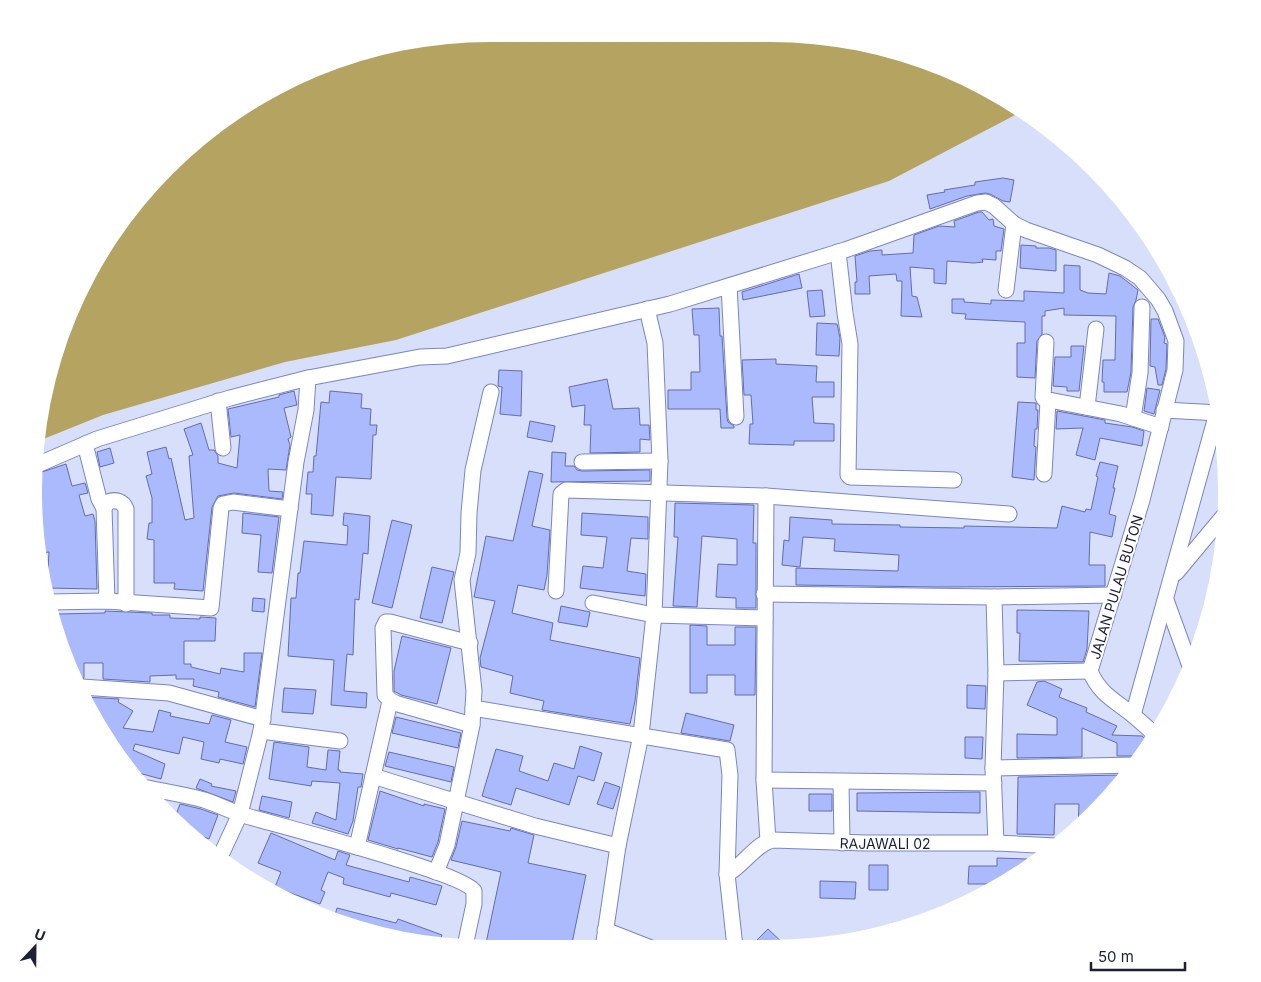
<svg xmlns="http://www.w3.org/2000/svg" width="1261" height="982" font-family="Inter,sans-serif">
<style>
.water{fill:#b4a361}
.building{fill:#abb9fd;stroke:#626dac}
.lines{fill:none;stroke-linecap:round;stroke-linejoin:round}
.minor-casing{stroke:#7986c6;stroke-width:17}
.minor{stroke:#fff;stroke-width:15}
.labels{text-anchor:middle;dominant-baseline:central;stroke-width:4;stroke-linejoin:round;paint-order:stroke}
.street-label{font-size:14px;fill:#1b1f39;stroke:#fff}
</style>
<rect width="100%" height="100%" fill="#d8dffb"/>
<path class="water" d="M491,34L800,35L917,58L1019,113L889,181L396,340L285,362L103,415L41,440L49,373L95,263L167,168L262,95L372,49Z"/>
<path class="building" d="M1003,178L1014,180L1010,202L1003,201L990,194L985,193L967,196L930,209L927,195L945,192L944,190L975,185V182Z
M979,212H982L989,220L993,219L994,226L1004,229L1001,251H996V260L982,259L983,262L974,263L947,261L946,284L934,283V269L910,267L912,296L917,297L922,317L901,316L902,281H897L896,274L869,276L870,294H855V282H857L855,256L870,251L882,250V255L913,253L914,235L939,226L955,227L954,221Z
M1021,245L1036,246V248H1049L1056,250V271L1020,268Z
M1064,265L1080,266V290L1088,293L1106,294L1109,273L1120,276L1138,290L1136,300L1133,307L1131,372L1127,392H1104V382H1102L1103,360H1115L1116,316L1064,315V308L1045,311V316H1042V334L1037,341L1035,378L1017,377V343H1025V322L965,319L966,314L952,313V299H964V302L991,304V300L1024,301V291L1064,293Z
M799,274L802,288L743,300L742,292Z
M822,290L825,316L810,317L807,291Z
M719,308L720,336H722L727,418L728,422L734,426V428H721L720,409H668V390H691V372H700L699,335H694L692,309Z
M1151,319H1158L1165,337L1164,343L1167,344L1166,369L1162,385H1158L1155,367L1150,366Z
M817,323L837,324L840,338L839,356L816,355Z
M1071,346H1084L1079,391H1067V387L1053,386L1055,357H1071Z
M776,359V364L817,366L816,382H834V397H812L814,423L834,424V441H794V445L749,444L750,424H753L751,395H744L742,360Z
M499,370L522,371L521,416L500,414L502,387L498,386Z
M607,379L613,409L639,408L640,425H649L650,440L640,439V452L590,453L591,425H584L585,405L572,407L569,387Z
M1147,388L1160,390L1154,414L1144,411Z
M294,391L297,405L284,408L291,437L288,439L290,445L286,470L268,469L269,491L283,492L282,499L234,493L218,496L212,507L203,591L174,589L175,583H154V540L147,539L149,523H152V498L146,476L152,474L147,452L166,447L169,459L171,458L185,520L194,518L189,456L193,455L184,429L201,423L209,450H214L218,456V463L237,468L240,435L231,437L228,409L279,397V395Z
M330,391L362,394L361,408L371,409L370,425H377L376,435H373L371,479L336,477L333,516L311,514L312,494H306L308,472H313L314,456H316L321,402L329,403Z
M1018,402L1036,403V410H1038L1037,429H1035L1034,446L1036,447L1034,480L1012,477Z
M1057,411L1105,420V423L1132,427L1144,431L1142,446L1100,438L1095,460L1076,455L1083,428L1056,429Z
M530,421L555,426L552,442L527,437Z
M110,448L114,463L100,467L97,452Z
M552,452L566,453L565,466H574L577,470L582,471L650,470V481L551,482Z
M1100,462L1118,466L1113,488H1115L1109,514L1116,516L1112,537L1090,532L1089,565H1105V586L938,587L796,585V568L898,571L899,555L834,551L835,539L803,537L800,567L782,565L784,540L789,541L790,517L832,520V524L900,525V527L964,528V526L1057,528L1062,506L1085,512L1086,509L1091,510L1098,477L1096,476Z
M66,464L72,486L85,483L88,493L79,495L85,516L93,514L95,521L97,589L47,588L49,552L42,553L34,491L36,474Z
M529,471L543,474L532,526L550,530L547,575L544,590L518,585L512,613L553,623L550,640L640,658L635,701L630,724L542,710L544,701L510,693L513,676L481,667L480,658L495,601L474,597L486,536L513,541Z
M675,503L754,505L753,543H756V608H736V598L716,597L718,564L737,565V539L702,536L697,607L673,606L678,537H674Z
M243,513L279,517L272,573L258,572L261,535L242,533Z
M344,513L370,516L368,554L363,553L359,600L355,599L353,655L347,654L344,691L367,693L366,708L331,705L334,660L288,656L291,598H296L298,573H300L304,541L347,545L348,526L343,525Z
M582,513L648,517V539L631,538L627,571L646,574L645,596L580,588L583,566L603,568L607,537L581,535Z
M392,520L412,525L392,608L372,603Z
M432,567L454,572L442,623L420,618Z
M253,598L265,599L264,612L252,611Z
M561,606L590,612L587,627L558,622Z
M1017,610L1089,611L1087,649L1083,662L1019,661L1020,633H1017Z
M105,611L152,613V615H170V618L200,619V617L216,618L215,641H184V664H191V667L220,674L221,668L244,672V653H262L255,707L218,697L219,692L193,686L194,679H176V675L150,676V682L103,679V663H84V678L78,679L58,631V614L105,613Z
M690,625L707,626V645H735V627H756L755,695H735V675H707V693H690Z
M402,636L451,648L437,704L401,695L394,691V671Z
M1044,681L1062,689L1059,697L1087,708L1086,712L1117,726L1112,735L1142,736L1148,741V745L1140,757L1135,756H1117V743L1082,728V757L1017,758V734L1057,735V718L1027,705L1037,682Z
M967,685L986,686L985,709L967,708Z
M284,688L316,690L313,714L282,712Z
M86,697L119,699L118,702L133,711L123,728L153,732L159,710L171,713L170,716L209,724L212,715L231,720L225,742L247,747L243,764L220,759L219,763L201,759L204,742L183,737L179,754L135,744L133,750L165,764L161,779L135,772L95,720Z
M686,713L734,725L730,741L681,733Z
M396,717L461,733L458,748L392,733Z
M965,737H983L982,759L965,758Z
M274,742L309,747L307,767L326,770L328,750L340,751L338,770H340V772L363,774L361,787H358L353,821L348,834L312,823L316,812L336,820L340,783L312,781L311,786L269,779Z
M580,746L602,753L594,781L578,776L569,805L516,788L511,805L482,796L496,749L523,756L519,771L548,781L554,763L574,769Z
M389,752L454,767L451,782L385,766Z
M1123,775L1122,780L1078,828L1079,804H1055L1054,835L1017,834L1018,777Z
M200,779L212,784L211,786L236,791L233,802L196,788Z
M605,782L620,787L613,809L597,804Z
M380,791L424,806V804L445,809L438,842L432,857L398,848V849L368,840Z
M980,792V813L857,811V793Z
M809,794H832V811H809Z
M262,796L292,802L289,818L259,810Z
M180,804L201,809L218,815L209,839L188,831L174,820Z
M462,821L510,831L511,828L534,835L528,863L586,875L571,948H485L501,872L451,860L456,847Z
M271,833L335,860L338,851L350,855L346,865L409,882L410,877L442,886L436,905L391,893L390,897L343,884L344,878L328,872L321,890L325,892L320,904L275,887L281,872L258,863Z
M997,858L1027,859L1026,867L1003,884H968L969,866H997Z
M869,865H888V890H869Z
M820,881L856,882L855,899L820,898Z
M337,908L396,923L398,919L442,935L439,943L402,940L334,919Z
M768,929L787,947H750Z"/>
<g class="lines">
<g class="minor-casing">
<g id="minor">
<path d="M838,252L845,313L850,344L848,475L850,477L954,480"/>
<path d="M729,286L736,417"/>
<path d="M1006,290L1014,224"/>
<path d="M1046,342L1043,397L1044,399L1121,414L1161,427"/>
<path d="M218,401L223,448"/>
<path d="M1087,407L1096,329"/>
<path d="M1164,410L1219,413"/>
<path d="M1133,418L1140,373L1142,307"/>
<path d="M85,444L99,499L104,508"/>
<path d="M582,462L660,461"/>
<path d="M37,465L97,439L230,398L308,378"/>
<path d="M1044,474L1048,401"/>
<path d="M766,496L764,780L768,841"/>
<path d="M1176,573L1226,513"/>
<path d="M556,591L561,494L566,490L766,496L1009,514"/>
<path d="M764,594L994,597L1114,595"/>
<path d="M994,597L996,673L993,768L996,843"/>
<path d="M1166,600L1190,666"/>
<path d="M107,601L104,508L108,502C115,499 123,501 126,509V604"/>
<path d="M48,602L107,601L211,608L221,508L223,504L233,502L290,509"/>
<path d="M593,603L654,615L765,618"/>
<path d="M470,643L390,622H386L383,628L385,695C389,700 392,702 398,704L472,725"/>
<path d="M996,673L1090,671"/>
<path d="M82,687L169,693L263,719"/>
<path d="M473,708L727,750L730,775L727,874L735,947"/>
<path d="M1133,715L1217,413"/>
<path d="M261,731L340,741"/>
<path d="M993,768L1135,765"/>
<path d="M373,776L535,826L618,846"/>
<path d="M764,780L994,783"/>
<path d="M841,782L842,843"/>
<path d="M148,788C166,792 186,795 204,800C217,804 230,811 243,815C276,825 462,872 474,891V904L465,946"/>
<path d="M357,847L390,701"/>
<path d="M220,857L240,814L261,731L296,462L306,410L308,378L420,357L447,356L670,304L845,250L977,203L986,202L994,206L1014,224L1026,230L1098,255L1125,268L1140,278L1158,299L1165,311L1176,341L1175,370L1142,500L1090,671C1100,695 1116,701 1134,716C1141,722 1148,728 1154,734"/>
<path d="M436,872L447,845L472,725L474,691L462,580L468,553L469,513L473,470L491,392"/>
<path id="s1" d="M727,874C741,868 756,843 773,840L866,843H996L1056,846"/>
<path d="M605,930L651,948"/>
<path d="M603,948L618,846L641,735L654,615L660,461L655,343L647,309"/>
</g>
</g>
<use href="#minor" class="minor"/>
</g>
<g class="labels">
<g class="street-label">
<text transform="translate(1116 587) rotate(-73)">JALAN PULAU BUTON</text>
<text stroke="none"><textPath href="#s1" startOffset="170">RAJAWALI 02</textPath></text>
</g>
</g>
<path d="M0 0H1261V982H0ZM490 42H770A448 448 0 0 1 1218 490V492A448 448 0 0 1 770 940H490A448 448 0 0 1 42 492V490A448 448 0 0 1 490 42Z" fill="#fff" fill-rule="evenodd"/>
<g transform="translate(35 947) rotate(22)" stroke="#ffffff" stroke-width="4" paint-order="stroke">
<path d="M0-4L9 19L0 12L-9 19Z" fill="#1b1f39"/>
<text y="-8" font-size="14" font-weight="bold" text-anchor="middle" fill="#1b1f39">U</text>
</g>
<path d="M1091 962v8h94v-8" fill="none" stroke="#1b1f39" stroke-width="2.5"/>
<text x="1098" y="962" font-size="15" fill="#1b1f39" stroke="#ffffff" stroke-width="4" paint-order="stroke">50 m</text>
</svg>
